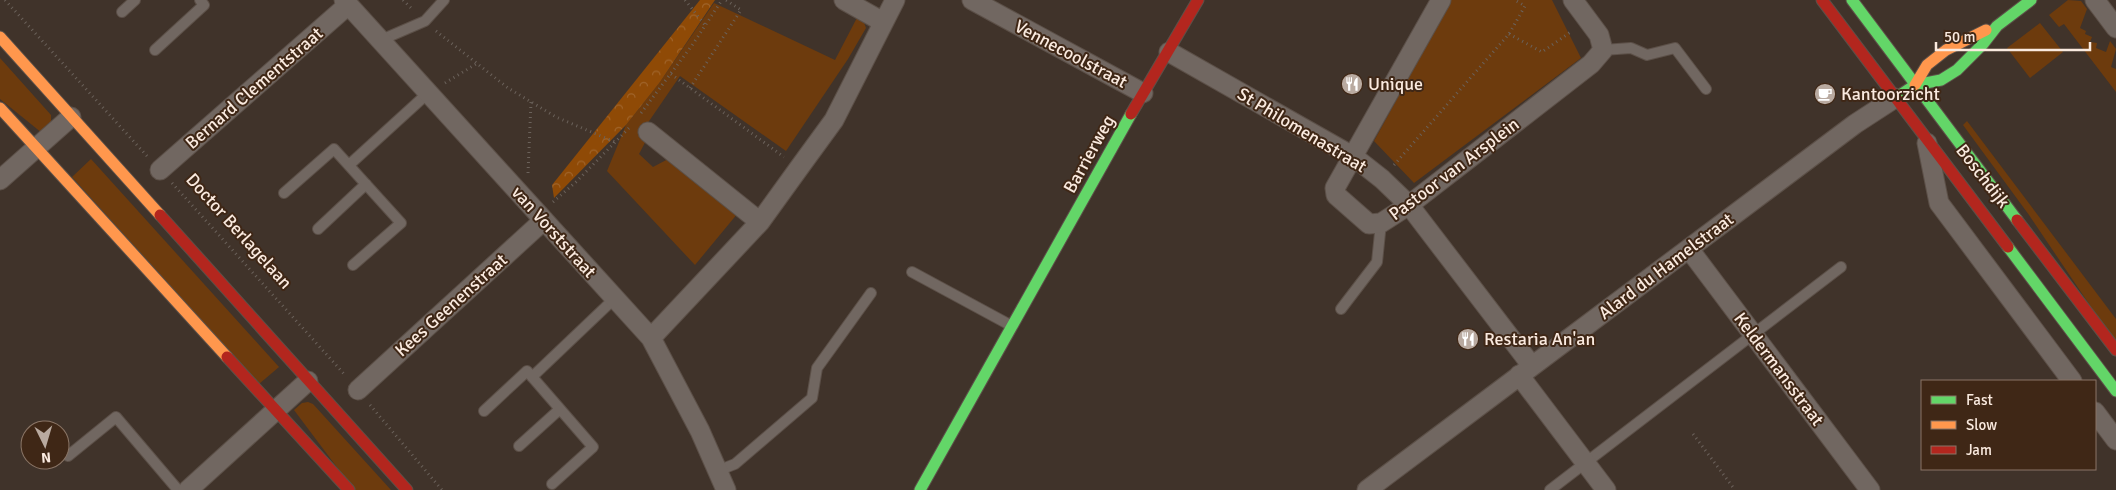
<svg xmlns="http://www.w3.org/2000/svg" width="2116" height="490" font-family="Signika,sans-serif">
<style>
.green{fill:#6d3b0d}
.forest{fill:url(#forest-crowns)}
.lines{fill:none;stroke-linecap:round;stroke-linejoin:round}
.lane-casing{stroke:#5c5048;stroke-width:12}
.street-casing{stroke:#5c5048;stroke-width:21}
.fast-casing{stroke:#5c5048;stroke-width:13}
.slow-casing{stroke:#5c5048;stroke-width:13}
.jam-casing{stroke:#5c5048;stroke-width:13}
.path{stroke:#6b625b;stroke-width:3;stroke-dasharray:1 4;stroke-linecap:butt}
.lane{stroke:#716761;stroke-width:10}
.street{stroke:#716761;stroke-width:19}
.fast{stroke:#63d668;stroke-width:11}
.slow{stroke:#ff974d;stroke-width:11}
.jam{stroke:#b3261e;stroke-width:11}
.labels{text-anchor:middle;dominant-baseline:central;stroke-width:4;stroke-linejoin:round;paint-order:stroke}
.street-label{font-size:18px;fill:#faeadf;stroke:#3f2716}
.poi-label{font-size:18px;fill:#faeadf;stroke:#3f2716;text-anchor:start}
</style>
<defs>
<pattern id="forest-crowns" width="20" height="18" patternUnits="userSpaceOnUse" patternTransform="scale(1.25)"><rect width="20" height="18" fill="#8f4a06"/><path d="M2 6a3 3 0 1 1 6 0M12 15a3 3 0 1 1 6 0" fill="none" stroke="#a0642a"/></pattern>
</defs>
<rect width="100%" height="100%" fill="#40332a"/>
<path class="green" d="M1451,0H1552L1581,58L1414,183L1374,141Z
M2068,0L2081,1L2087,9L2080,28L2086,31L2085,34L2092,37L2090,42L2097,43L2096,48L2106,52L2110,41L2116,49L2111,67L2116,69V92L2064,24L2059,27L2049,15Z
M714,3L835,60L860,12L866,28L848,59L786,151L680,76L645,127L649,135L639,154L653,167L670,158L738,213L695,265L607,171L626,125L660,82Z
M2040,23L2063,52L2030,78L2007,48Z
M0,58L51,115V125L42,133L0,99Z
M1967,121L2116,319V344L2029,215L1963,125Z
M91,159L279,367L259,384L72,177Z
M308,402L313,404L391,490H354L294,410L302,403Z"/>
<path class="forest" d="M700,0H715L660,82L626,125L554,198L552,185Z"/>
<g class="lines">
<g class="lane-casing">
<path id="lane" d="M122,12L135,0
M381,40L425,21L444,0
M155,50L204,5L200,0
M1603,50L1631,48L1647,55L1675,48L1706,89
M349,165L428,93
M284,193L334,149L401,223L353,265
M318,229L366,184
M912,272L1010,325
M1341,309L1377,262L1381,223
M532,377L615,298
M484,411L527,371L593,447L552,484
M519,446L560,409
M68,456L116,417L178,490
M717,471L735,464L812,398L817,368L871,293
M1550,490L1841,267"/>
</g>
<g class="street-casing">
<path id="street" d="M344,0L651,338L700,431L726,490
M844,0L883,22
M972,0L1143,93
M1441,0L1335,188L1336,195L1369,224L1381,223L1409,205L1591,64L1603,50L1599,35L1573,0
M2095,0L2116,28
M1169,52L1354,157L1382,179L1409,205L1532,366
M648,132L760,222
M1927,143L1939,203L2072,381
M160,170L348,5
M0,180L71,117
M1689,249L1870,490
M651,338L760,222L799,168L834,120L895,0
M1519,375L1606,490
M358,390L544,220
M2095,412L2116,440
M188,490L308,381
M1367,490L1855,124L1895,98"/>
</g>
<g class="fast-casing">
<path id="fast" d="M1852,0L2017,220
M1897,97L1915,85L1941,80L1957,70L1983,44L1997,26L2031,0
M2008,247L2116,391
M920,490L1131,114"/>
</g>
<g class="slow-casing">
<path id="slow" d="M0,37L160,215
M1915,85L1927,65L1946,50L1986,30
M0,108L227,357"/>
</g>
<g class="jam-casing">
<path id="jam" d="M1822,0L2008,247
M1131,114L1198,0
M160,215L407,490
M2017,220L2116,350
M227,357L349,490"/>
</g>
<path class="path" d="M5,0L147,156
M403,0L413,10
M685,0L705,25
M436,31L508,88L556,117L615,142
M1509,34L1542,52L1572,31
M671,74L784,157
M445,83L476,64
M690,88L741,10L726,0
M641,113L693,44L722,0
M1394,165L1509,34L1525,6L1515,0
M528,173L531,102
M172,183L345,375
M553,202L576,182L629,128
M370,405L442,490
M1693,434L1735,490"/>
<use href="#lane" class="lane"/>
<use href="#street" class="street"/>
<use href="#fast" class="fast"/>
<use href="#slow" class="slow"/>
<use href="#jam" class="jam"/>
</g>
<defs>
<g id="restaurant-disc" transform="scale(1.125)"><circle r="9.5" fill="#b9aaa0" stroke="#3f2716"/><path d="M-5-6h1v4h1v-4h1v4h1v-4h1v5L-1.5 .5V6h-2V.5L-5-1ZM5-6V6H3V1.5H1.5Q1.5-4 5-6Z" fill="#fff"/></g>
<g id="cafe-disc" transform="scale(1.125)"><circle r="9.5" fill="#b9aaa0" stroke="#3f2716"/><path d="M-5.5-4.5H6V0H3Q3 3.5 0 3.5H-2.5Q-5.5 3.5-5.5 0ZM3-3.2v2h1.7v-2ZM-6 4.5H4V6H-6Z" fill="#fff"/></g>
</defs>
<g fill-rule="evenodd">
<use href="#restaurant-disc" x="1352" y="84"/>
<use href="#cafe-disc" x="1825" y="94"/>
<use href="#restaurant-disc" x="1468" y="339"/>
</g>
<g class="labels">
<g class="street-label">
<text transform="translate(1071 54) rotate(28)">Vennecoolstraat</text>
<text transform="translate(254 88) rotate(-41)">Bernard Clementstraat</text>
<text transform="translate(1302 130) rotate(31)">St Philomenastraat</text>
<text transform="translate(1089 154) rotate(-61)">Barrierweg</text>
<text transform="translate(1454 169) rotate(-37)">Pastoor van Arsplein</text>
<text transform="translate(1983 176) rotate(52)">Boschdijk</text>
<text transform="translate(239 231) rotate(48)">Doctor Berlagelaan</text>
<text transform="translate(554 232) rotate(48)">van Vorststraat</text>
<text transform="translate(1666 266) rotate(-37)">Alard du Hamelstraat</text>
<text transform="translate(451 305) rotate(-42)">Kees Geenenstraat</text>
<text transform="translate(1779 369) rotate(53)">Keldermansstraat</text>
</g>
<g class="poi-label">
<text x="1368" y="84">Unique</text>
<text x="1841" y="94">Kantoorzicht</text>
<text x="1484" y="339">Restaria An'an</text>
</g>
</g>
<rect x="1921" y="380" width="175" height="90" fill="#3f2716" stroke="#8a7566"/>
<rect x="1931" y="396" width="25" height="8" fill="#63d668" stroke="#8a7566"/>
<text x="1966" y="405" font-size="15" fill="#faeadf">Fast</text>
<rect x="1931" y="421" width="25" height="8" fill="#ff974d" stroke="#8a7566"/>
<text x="1966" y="430" font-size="15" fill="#faeadf">Slow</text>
<rect x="1931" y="446" width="25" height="8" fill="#b3261e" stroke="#8a7566"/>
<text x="1966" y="455" font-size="15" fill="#faeadf">Jam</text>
<g transform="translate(45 445) rotate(175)"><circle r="24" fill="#3f2716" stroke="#8a7566"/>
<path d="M0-4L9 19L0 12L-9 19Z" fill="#b9aaa0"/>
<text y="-8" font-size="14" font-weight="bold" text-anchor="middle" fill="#faeadf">N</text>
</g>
<path d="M1936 42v8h154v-8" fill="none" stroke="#faeadf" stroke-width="2.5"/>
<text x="1944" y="42" font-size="15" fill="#faeadf" stroke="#3f2716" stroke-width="4" paint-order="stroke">50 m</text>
</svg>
